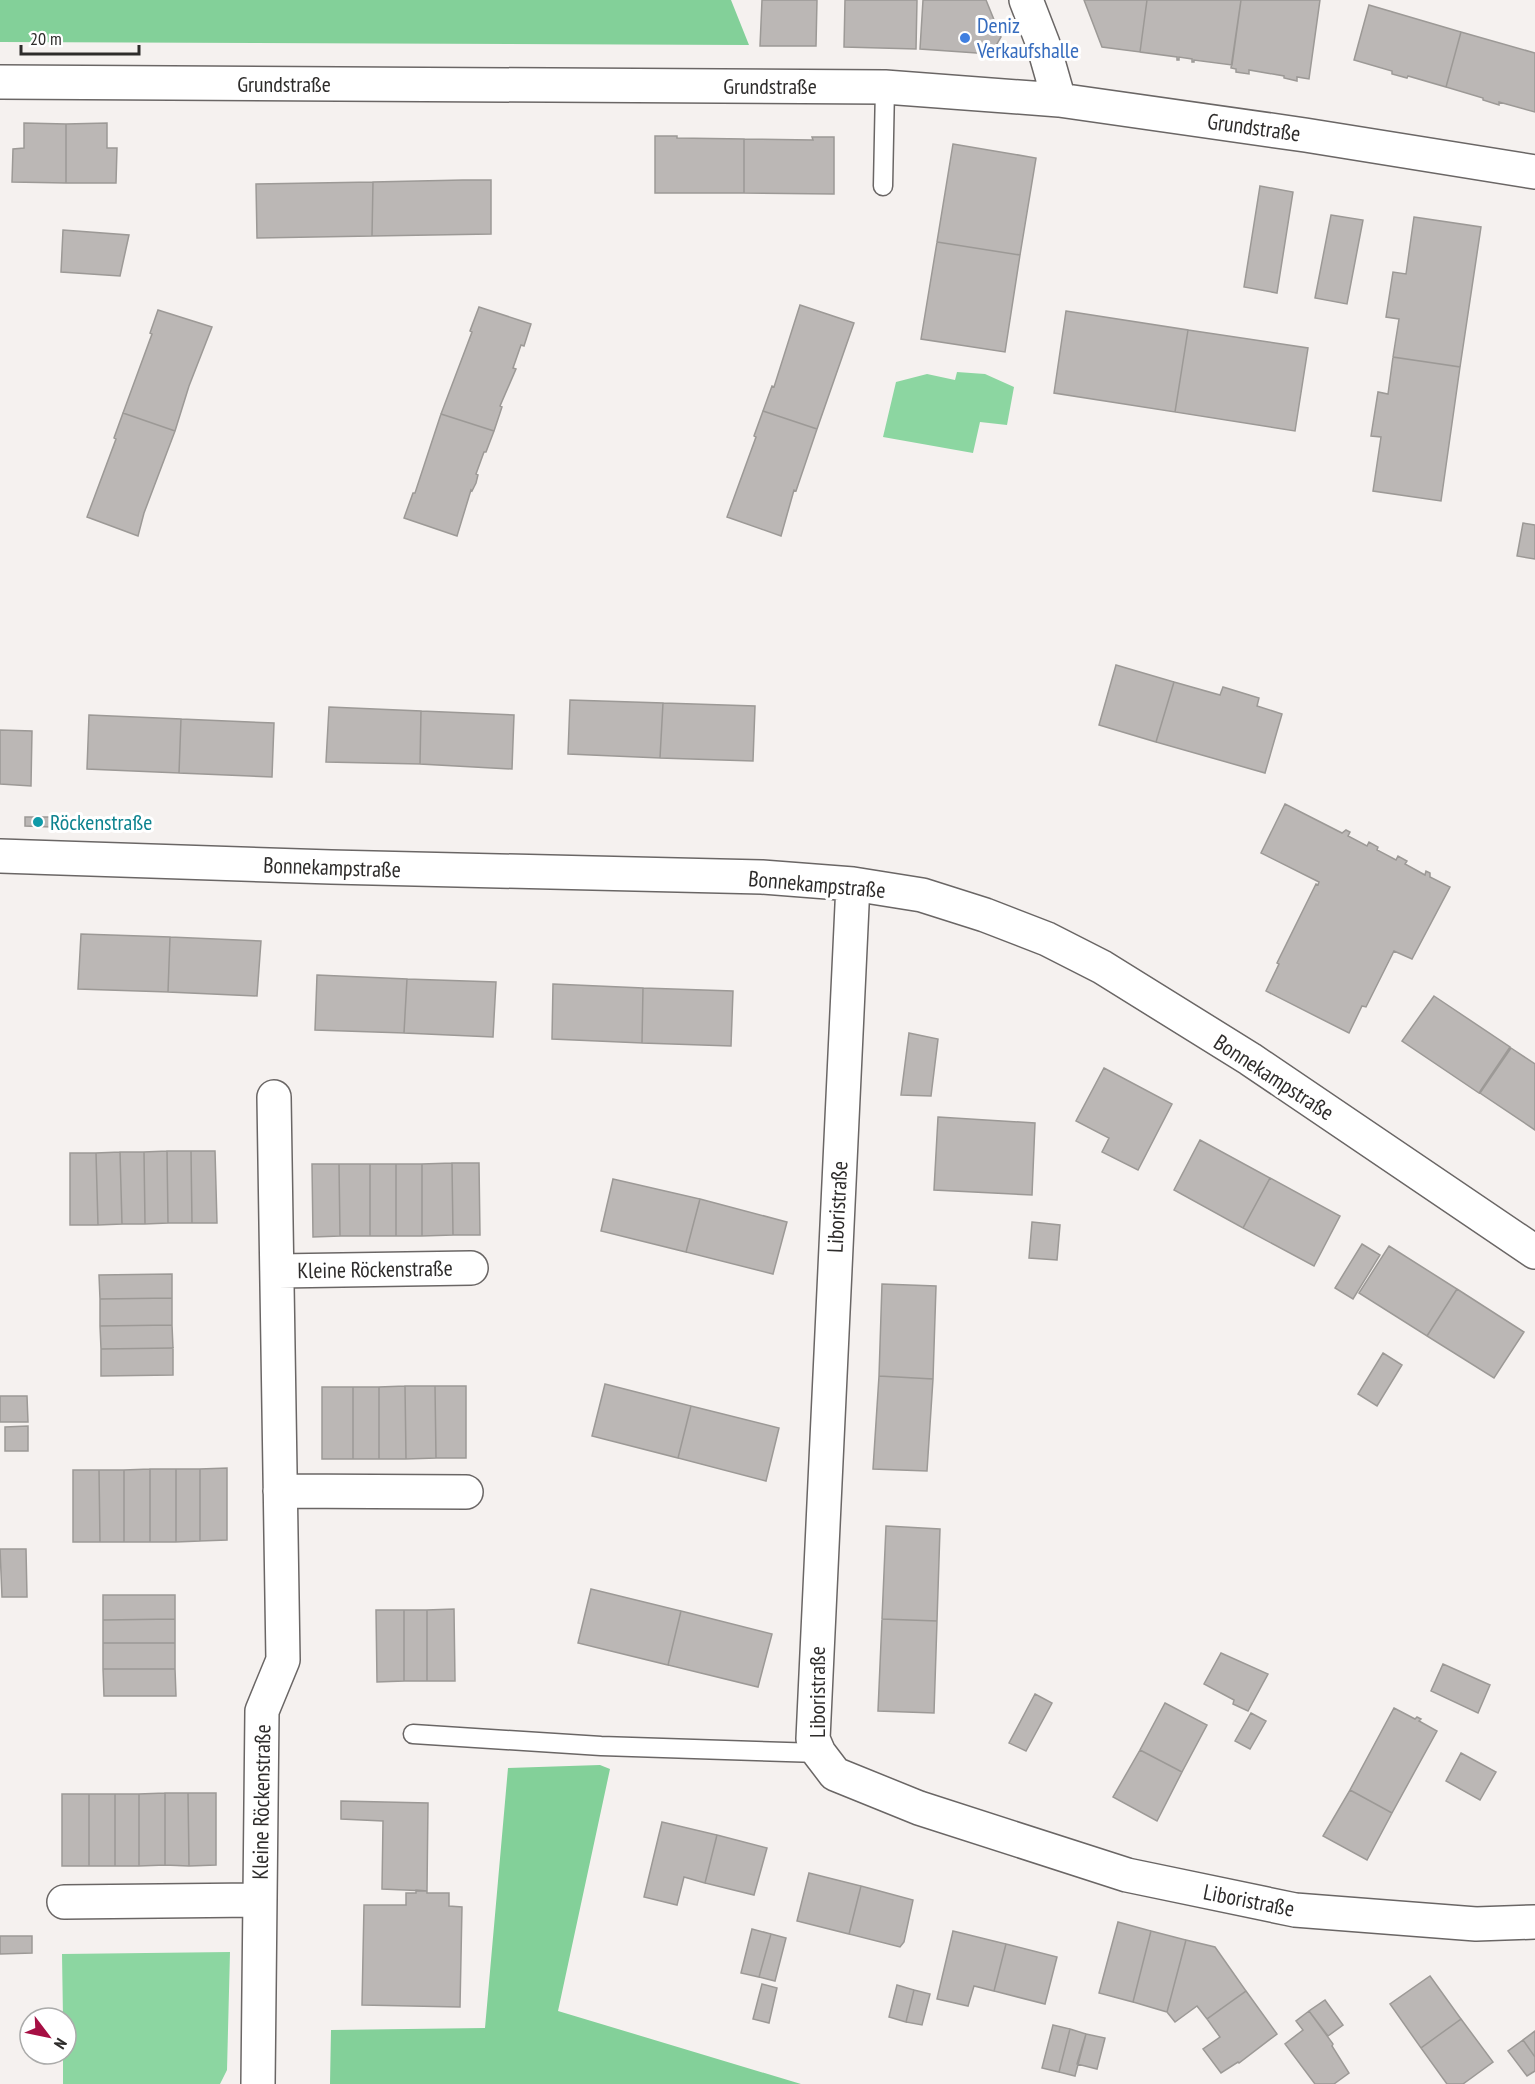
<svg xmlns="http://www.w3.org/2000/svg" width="1535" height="2084" font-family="'PT Sans Narrow',sans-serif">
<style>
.green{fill:#8cd6a1}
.forest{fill:#83d099}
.building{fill:#bbb7b5;stroke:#9c9996;stroke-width:1.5}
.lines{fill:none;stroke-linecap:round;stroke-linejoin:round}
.service-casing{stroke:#6a6665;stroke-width:21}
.minor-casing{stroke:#6a6665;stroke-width:36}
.service{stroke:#fff;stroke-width:18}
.minor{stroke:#fff;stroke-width:33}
.shop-dot{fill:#3f7fe0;stroke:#fff;stroke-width:2}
.culture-dot{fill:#0f9aa8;stroke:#fff;stroke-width:2}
.labels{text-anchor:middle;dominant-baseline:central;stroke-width:6;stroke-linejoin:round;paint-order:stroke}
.shop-label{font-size:22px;fill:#366cbe;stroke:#fff;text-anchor:start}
.street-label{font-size:22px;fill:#2e2c2b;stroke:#fff}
.culture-label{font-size:22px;fill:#0d838f;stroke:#fff;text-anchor:start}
</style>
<rect width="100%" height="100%" fill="#f5f1ef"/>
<path class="green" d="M957,372L985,374L1014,387L1007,425L980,422L973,453L883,437L896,382L927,374L955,380Z
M230,1952L227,2070L220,2084H63V2054H66V2018H63L62,1954Z"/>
<path class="forest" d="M0,0H731L749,45L0,42Z
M600,1765L610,1769L558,2011L801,2084H330L331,2030L485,2028L508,1768Z"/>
<path class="building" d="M762,0H817L816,46H760Z
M845,0H917L916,49L844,47Z
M923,0H986L1001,37L991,54L920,49Z
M1084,0H1147L1140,52L1102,47Z
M1147,0H1241L1232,65L1194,60V62H1192V59L1179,57V60H1177V57L1140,52Z
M1241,0H1320L1309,79L1297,77V81L1284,78V76L1249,70V74L1236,72V69L1231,68Z
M1369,5L1461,32L1446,87L1408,76L1407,78L1392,74V71L1354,60Z
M1461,32L1535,53V112L1499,102V105L1483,100V98L1446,87Z
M24,123L66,124V183L12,182L13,149L24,148Z
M107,123V148H117L116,183H66V124Z
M655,136H677V138L744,139V193H655Z
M812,137H834V194L744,193V139L813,140Z
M953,144L1036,158L1020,255L937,242Z
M463,180H491V234L372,236L373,182Z
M373,182L372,236L257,238L256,184Z
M1260,186L1293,192L1277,293L1244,287Z
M1331,215L1363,220L1347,304L1315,298Z
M1414,217L1481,227L1460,367L1393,357L1399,319L1386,317L1393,272L1406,274Z
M63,230L129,235L120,276L61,272Z
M937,242L1020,255L1005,352L921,339Z
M800,305L854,323L817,429L763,411L772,386L774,387Z
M479,307L531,324L524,346L521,345L513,368L516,369L500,406L502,407L494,431L441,414L472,332L470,331Z
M158,310L212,327L189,386L175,431L123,413L152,334L150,333Z
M1066,311L1188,330L1175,412L1054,393Z
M1188,330L1308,348L1295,431L1175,412Z
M1393,357L1460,367L1441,501L1373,491L1381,437L1371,436L1378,392L1388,394Z
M763,411L817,429L796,491L794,490L781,536L727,517L756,437L754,436Z
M123,413L175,431L144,513L138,536L87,517L116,439L114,438Z
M441,414L494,431L486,452H484L476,474L478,475L476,483L472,491L471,490L457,536L404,518L413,493H415Z
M1523,523L1535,525V559L1517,556Z
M1116,665L1174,682L1156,742L1099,725Z
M1174,682L1220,695L1223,687L1259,698L1257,706L1282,714L1265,773L1156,742Z
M570,700L663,703L660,758L568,754Z
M663,703L755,706L753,761L660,758Z
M329,707L421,711L420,764L326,762Z
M421,711L514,715L512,769L420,764Z
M89,715L181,719L179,773L87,769Z
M181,719L274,723L272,777L179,773Z
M0,730L32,731L31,786L0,784Z
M1285,804L1342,833L1346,830L1350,832L1348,836L1367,846L1369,842L1378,847L1377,850L1396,860L1398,856L1407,861L1405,864L1425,875L1426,871L1430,873V877L1450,887L1412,959L1394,951L1366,1007L1362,1006L1349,1033L1266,991L1279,964L1277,963L1316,884L1318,885L1319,882L1261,853Z
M25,817H51V827L25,826Z
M81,934L170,937L168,992L78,989Z
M170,937L261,941L257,996L168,992Z
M317,975L407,979L404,1033L315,1030Z
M407,979L496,982L493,1037L404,1033Z
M553,984L643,988L642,1043L552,1039Z
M643,988L733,991L731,1046L642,1043Z
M1434,996L1510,1047L1479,1093L1402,1041Z
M909,1033L938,1039L931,1096L901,1095Z
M1511,1048L1535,1064V1130L1480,1093Z
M1104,1068L1172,1104L1138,1170L1102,1152L1109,1138L1076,1121Z
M938,1117L1035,1123L1032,1195L934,1190Z
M1200,1140L1270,1178L1243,1228L1174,1190Z
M167,1151H191L192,1223H168Z
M167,1151L168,1223L145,1224L144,1152Z
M191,1151H215L217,1223H192Z
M120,1152H144L145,1224H122Z
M120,1152L122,1224L98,1225L96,1153Z
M70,1153H96L98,1225H70Z
M452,1163H479L480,1235H453Z
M452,1163L453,1235L422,1236V1164Z
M312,1164H339L340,1236L313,1237Z
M339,1164H370V1236H340Z
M370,1164H396V1236H370Z
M396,1164H422V1236H396Z
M1270,1178L1340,1216L1314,1266L1243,1228Z
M613,1179L700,1199L686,1252L601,1231Z
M700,1199L787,1222L773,1274L686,1252Z
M1032,1222L1060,1225L1057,1260L1029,1258Z
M1362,1244L1380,1255L1353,1299L1335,1288Z
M1389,1246L1457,1289L1427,1336L1359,1293Z
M172,1274V1298L100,1299L99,1275Z
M882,1284L936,1286L933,1379L879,1376Z
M1457,1289L1524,1332L1494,1378L1427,1336Z
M172,1298V1325L100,1326V1299Z
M172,1325L173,1348L101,1349L100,1326Z
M173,1348V1375L101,1376V1349Z
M1383,1353L1402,1365L1377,1406L1358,1394Z
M879,1376L933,1379L927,1471L873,1469Z
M605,1384L691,1406L678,1458L592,1436Z
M405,1386L406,1459H379V1387Z
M405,1386H435L436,1458L406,1459Z
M435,1386H466V1458H436Z
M322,1387H353V1459H322Z
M353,1387H379V1459H353Z
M0,1396H27L28,1422H0Z
M691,1406L779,1428L766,1481L678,1458Z
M28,1426V1451H5V1427Z
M227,1468V1540L200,1541V1469Z
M150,1469H176V1542H150Z
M150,1469V1542H124V1470Z
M176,1469H200V1541L176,1542Z
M73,1470H99L100,1542H73Z
M99,1470H124V1542H100Z
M886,1526L940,1529L937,1621L882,1619Z
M0,1549H26L27,1597H2Z
M591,1589L681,1611L668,1665L578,1643Z
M103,1595H175V1619L103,1620Z
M454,1609L455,1681H427V1610Z
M376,1610H404V1681L377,1682Z
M404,1610H427V1681H404Z
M681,1611L772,1634L758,1687L668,1665Z
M175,1619V1643H103V1620Z
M882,1619L937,1621L934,1713L878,1711Z
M103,1643H175V1669H103Z
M1221,1653L1268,1674L1248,1711L1233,1704L1234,1700L1204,1684Z
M1443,1664L1490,1685L1478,1713L1431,1691Z
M103,1669H175L176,1696H104Z
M1035,1694L1052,1703L1026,1751L1009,1743Z
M1165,1703L1207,1725L1182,1772L1140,1750Z
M1394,1708L1415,1719L1417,1717L1421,1719L1419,1721L1437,1731L1392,1813L1350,1790Z
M1251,1713L1266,1721L1250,1749L1235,1741Z
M1140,1750L1182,1772L1157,1821L1113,1797Z
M1461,1753L1496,1772L1480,1800L1446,1781Z
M1350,1790L1392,1813L1367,1860L1323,1836Z
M165,1793H188L189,1866L165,1865Z
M165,1793V1865L139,1866V1794Z
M188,1793H216V1865L189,1866Z
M62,1794H89V1866H62Z
M89,1794H115V1866H89Z
M115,1794H139V1866H115Z
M341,1801L428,1803L427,1891L382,1889L383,1821L341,1819Z
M662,1822L717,1835L705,1883L684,1877L677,1905L644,1897Z
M717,1835L767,1848L754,1895L705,1883Z
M809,1873L861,1886L849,1934L797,1921Z
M861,1886L913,1900L904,1942L900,1947L849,1934Z
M416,1890L427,1891V1893H449V1906L462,1907L460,2007L362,2005L364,1905H406V1893H416Z
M1118,1922L1151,1931L1133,2002L1099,1993Z
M752,1929L771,1934L759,1977L741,1973Z
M953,1931L1006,1944L994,1991L974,1986L968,2006L937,1999Z
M1151,1931L1186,1940L1167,2012L1133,2002Z
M771,1934L786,1938L775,1981L759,1977Z
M0,1936H32V1953L0,1954Z
M1186,1940L1215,1947L1246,1991L1207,2019L1197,2006L1175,2022L1167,2012Z
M1006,1944L1057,1957L1045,2004L994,1991Z
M1430,1976L1461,2019L1421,2048L1390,2004Z
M762,1984L777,1988L769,2023L753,2019Z
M897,1985L914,1990L906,2022L889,2017Z
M914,1990L930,1994L922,2025L906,2022Z
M1246,1991L1277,2034L1239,2063L1238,2062L1221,2073L1203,2049L1220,2037L1207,2019Z
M1325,2000L1343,2025L1328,2036L1309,2011Z
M1309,2011L1333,2044L1332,2046L1349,2073L1334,2084H1315L1285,2044L1303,2030L1296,2021Z
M1461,2019L1493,2062L1463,2084H1447L1421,2048Z
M1053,2025L1070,2029L1059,2072L1042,2068Z
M1070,2029L1086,2034L1075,2076L1059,2072Z
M1535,2031V2057L1523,2040Z
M1086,2034L1105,2038L1097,2069L1077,2064Z
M1523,2040L1535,2057V2071L1527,2076L1508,2051Z"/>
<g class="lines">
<g class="service-casing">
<path id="service" d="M883,186L885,87
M413,1734L601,1746L819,1753"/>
</g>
<g class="minor-casing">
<path id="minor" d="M1026,0L1043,44L1059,100
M0,82L885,87L1059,100L1305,135L1535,172
M0,856L331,867L762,877L853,884L922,895L985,915L1047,939L1102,967L1250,1059L1535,1252
M853,884L813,1739L819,1753L835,1774L919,1808L1127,1875L1295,1910L1476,1924L1535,1922
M278,1271L471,1268
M280,1491L466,1492
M64,1902L260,1900
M258,2084L262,1711L283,1660L274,1097"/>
</g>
<use href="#service" class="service"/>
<use href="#minor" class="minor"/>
</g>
<circle class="shop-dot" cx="965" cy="38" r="6"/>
<circle class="culture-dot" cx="38" cy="822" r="6"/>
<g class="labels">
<g class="shop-label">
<text x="977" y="25">Deniz<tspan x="977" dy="25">Verkaufshalle</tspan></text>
</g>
<g class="street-label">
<text x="284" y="84">Grundstraße</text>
<text x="770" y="86">Grundstraße</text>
<text transform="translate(1254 127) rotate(8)">Grundstraße</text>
<text transform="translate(332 867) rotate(2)">Bonnekampstraße</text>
<text transform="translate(817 884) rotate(5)">Bonnekampstraße</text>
<text transform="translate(1274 1077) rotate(33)">Bonnekampstraße</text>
<text transform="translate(837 1207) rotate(-87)">Liboristraße</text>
<text transform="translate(375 1269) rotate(-1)">Kleine Röckenstraße</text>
<text transform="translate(817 1692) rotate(-90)">Liboristraße</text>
<text transform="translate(261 1802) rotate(-89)">Kleine Röckenstraße</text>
<text transform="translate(1249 1900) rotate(11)">Liboristraße</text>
</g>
<g class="culture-label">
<text x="50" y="822">Röckenstraße</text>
</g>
</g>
<g transform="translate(48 2036) rotate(122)"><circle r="28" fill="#ffffff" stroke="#ababaa" stroke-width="1.5"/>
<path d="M0-4.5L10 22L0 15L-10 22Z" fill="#a60f43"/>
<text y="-9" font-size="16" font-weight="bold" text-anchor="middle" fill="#2e2c2b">N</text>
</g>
<path d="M21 45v9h118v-9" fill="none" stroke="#2e2c2b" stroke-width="3"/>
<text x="30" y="45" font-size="18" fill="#2e2c2b" stroke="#ffffff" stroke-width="4.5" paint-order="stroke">20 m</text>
</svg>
